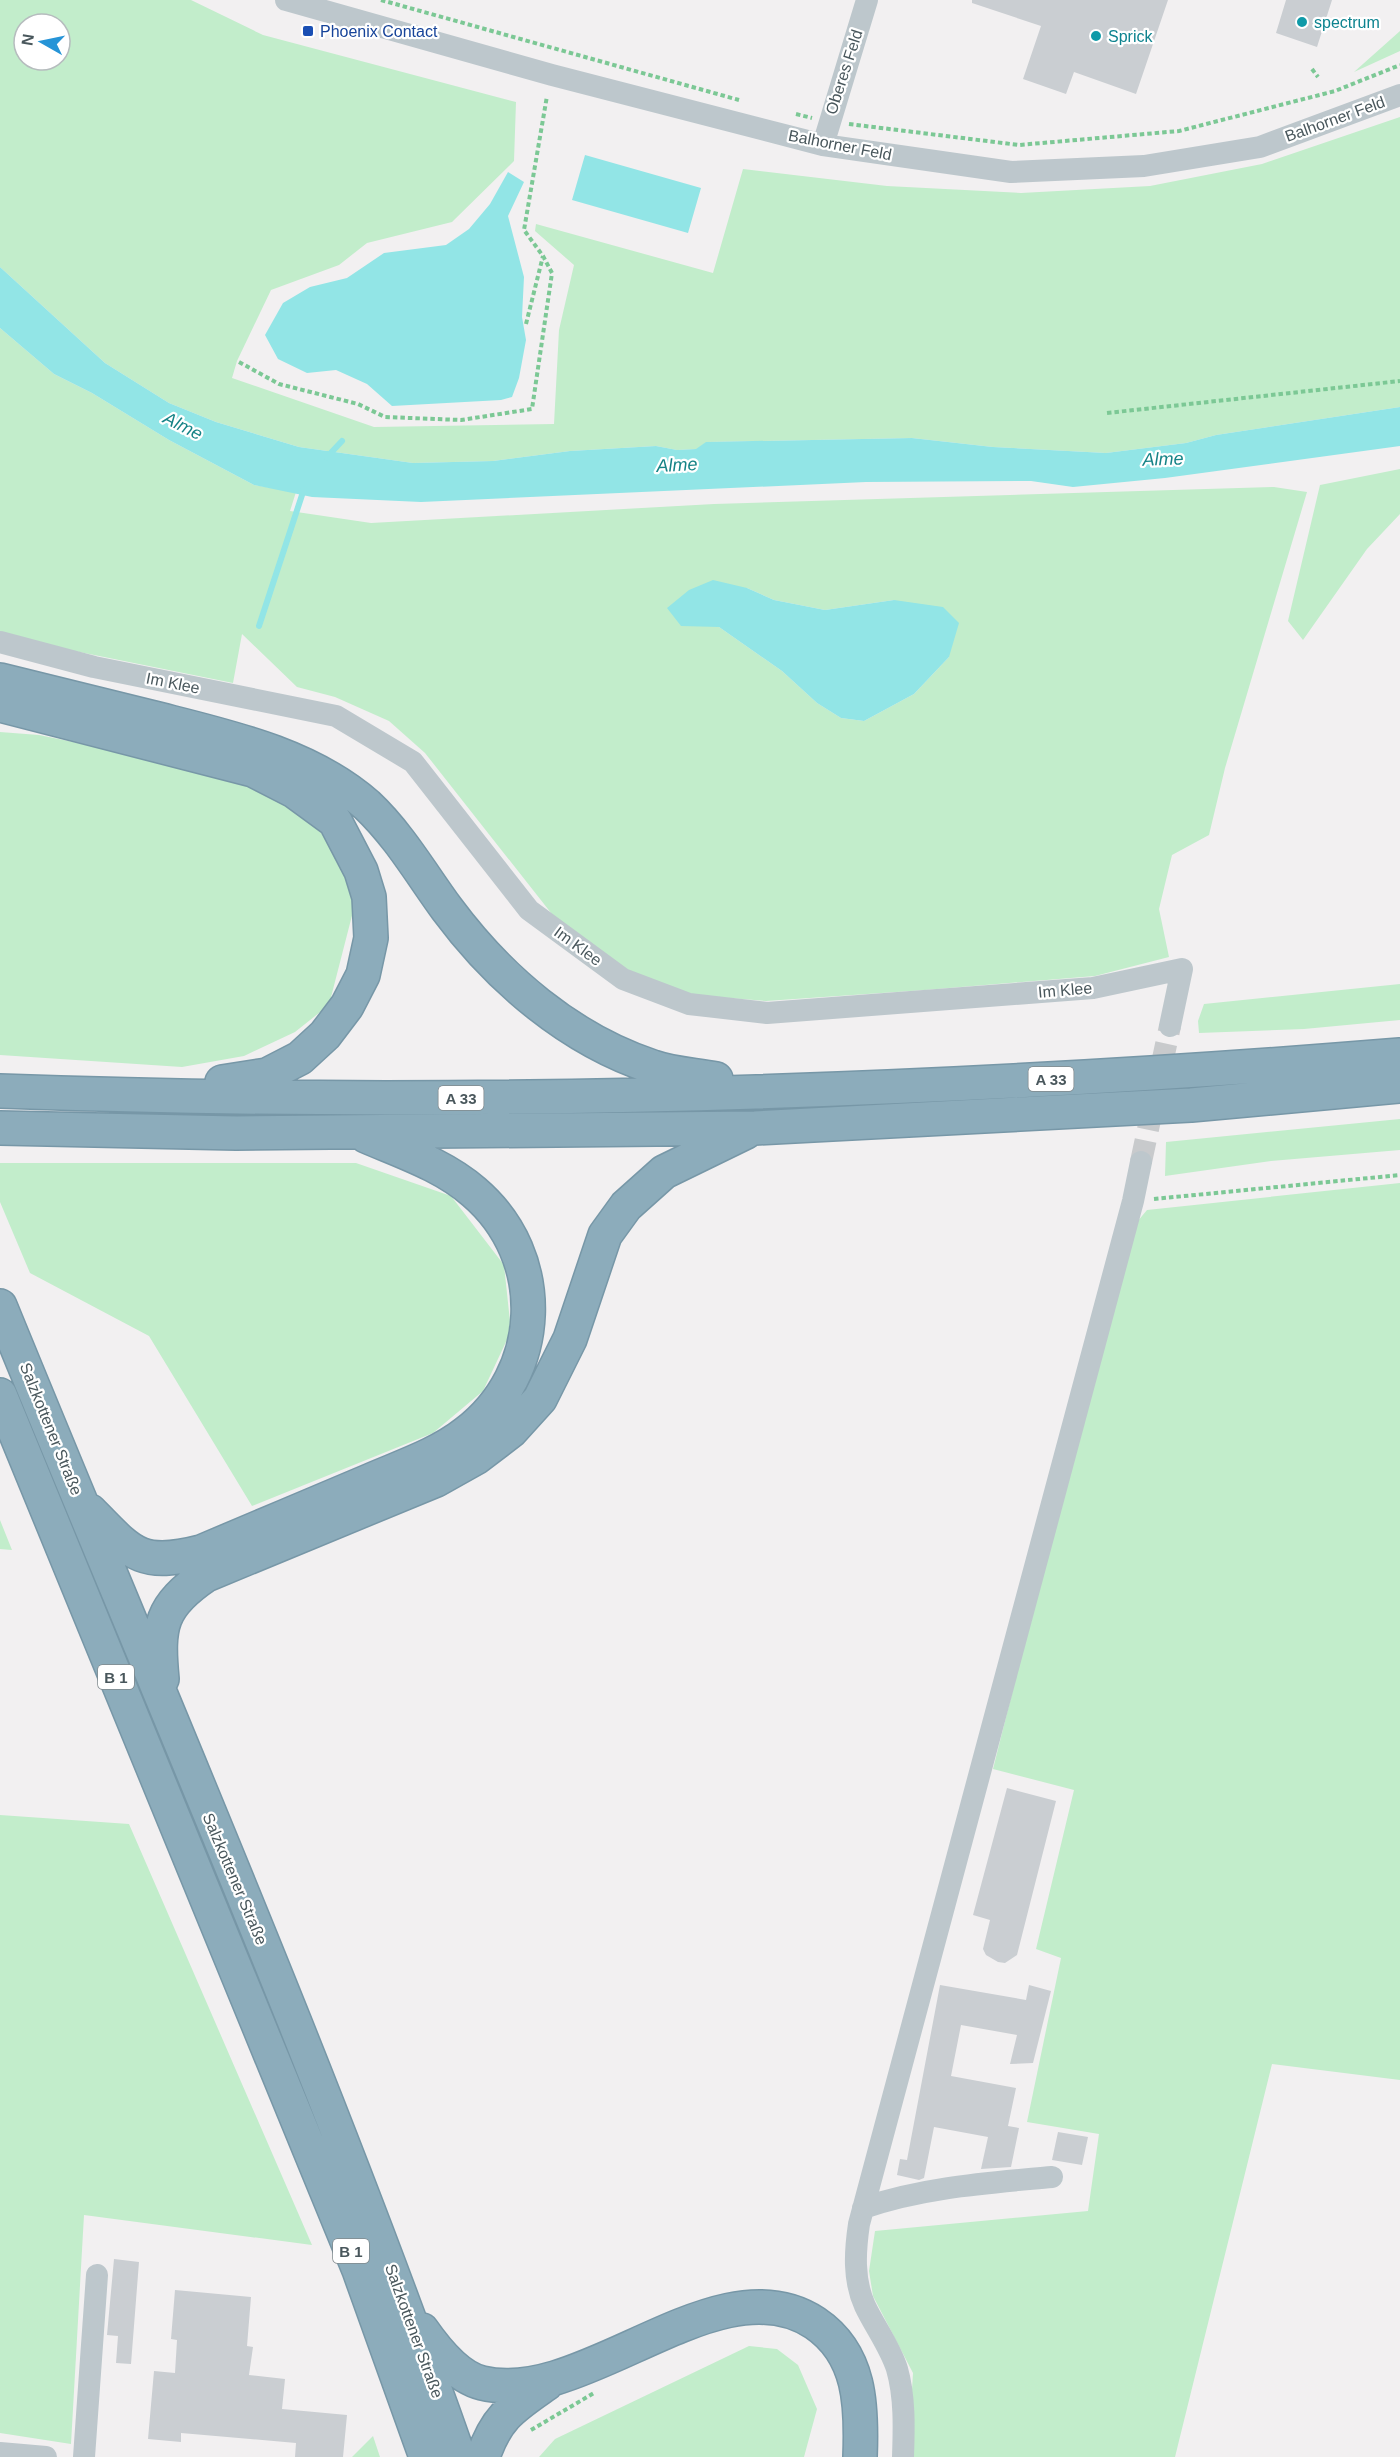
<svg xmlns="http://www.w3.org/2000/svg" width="1400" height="2457" font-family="Arial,sans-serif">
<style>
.green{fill:#c2edcb;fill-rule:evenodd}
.water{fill:#92e5e6}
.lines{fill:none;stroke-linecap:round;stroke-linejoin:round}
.stream{stroke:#92e5e6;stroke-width:6}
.building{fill:#caced2}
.minor-tunnel{stroke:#c8cacc;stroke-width:22;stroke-dasharray:22 11;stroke-linecap:butt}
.highway-casing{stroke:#7797a7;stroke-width:36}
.path{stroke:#7cc895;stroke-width:4;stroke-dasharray:4.5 3;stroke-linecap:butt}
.minor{stroke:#bdc7cc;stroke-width:22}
.highway{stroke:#8cacbb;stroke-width:33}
.culture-dot{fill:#0f9aa8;stroke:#fff;stroke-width:2}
.transit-dot{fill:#1a4fb4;stroke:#fff;stroke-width:2}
.labels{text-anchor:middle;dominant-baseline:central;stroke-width:4.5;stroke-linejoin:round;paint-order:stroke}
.shield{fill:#fff;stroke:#80898d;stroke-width:1.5}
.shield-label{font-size:15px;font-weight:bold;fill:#49575c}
.culture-label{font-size:16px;fill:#0d838f;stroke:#fff;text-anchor:start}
.transit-label{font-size:16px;fill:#164399;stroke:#fff;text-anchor:start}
.street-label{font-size:16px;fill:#49575c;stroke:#fff}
.water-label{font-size:18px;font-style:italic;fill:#158386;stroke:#fff}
</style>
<rect width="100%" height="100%" fill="#f2f0f1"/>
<path class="green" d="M0,0H191L263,35L516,102L514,161L452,222L367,243L339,265L271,290L237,361L232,378L374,427L554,424L559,330L574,265L535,231L536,224L713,273L743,169L887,186L1021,193L1150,186L1262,164L1400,117V407L1216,435L1186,443L1106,453L993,447L912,438L707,442L697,449L677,450L656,446L570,451L493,461L413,463L299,447L216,422L169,403L105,363L0,267ZM24,24H60V60H24Z
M1400,31V51L1354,72Z
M0,328L54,374L92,393L169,440L254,485L296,492L290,511L371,523L714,504L1274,487L1307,492L1225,768L1209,835L1172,855L1159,909L1169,957L1095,976L925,990L766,1001L691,995L624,969L555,918L425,753L389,721L335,697L297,687L242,634L233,683L0,636ZM747,588L774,600L825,610L894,600L949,657L914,694L864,721L841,718L817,703L782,671L719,627Z
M1400,469V514L1367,549L1303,640L1288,621L1320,485Z
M0,732L39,735L225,773L302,812L332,845L356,900L329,1005L295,1032L244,1056L182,1067L0,1055Z
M1400,984V1020L1304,1029L1199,1033L1198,1021L1204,1004Z
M1400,1119V1150L1271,1161L1165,1176L1166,1142Z
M0,1163H356L451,1196L504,1265L511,1331L483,1391L433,1433L252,1506L149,1336L30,1273L0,1202Z
M1400,1183V2080L1272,2064L1175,2457H908L913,2373L873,2296L869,2271L875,2231L1088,2211L1099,2134L1027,2122L1061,1958L1036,1949L1074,1790L993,1769L1127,1234L1147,1210Z
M0,1520L12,1550L0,1549Z
M0,1815L129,1824L312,2245L84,2215L71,2444L0,2433Z
M749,2346L777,2349L798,2365L817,2409L804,2457H539L555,2439Z
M373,2436L380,2457H352Z"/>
<path class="water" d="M585,155L701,188L688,233L572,200Z
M508,172L524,182L508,216L524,277L522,317L526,340L519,378L512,397L501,400L392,406L367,384L336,370L307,373L278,359L265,335L283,303L310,287L347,278L384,253L446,245L469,229L490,204Z
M0,267L105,363L169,403L216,422L299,447L413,463L493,461L570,451L656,446L677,450L696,449L706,442L912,438L993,447L1106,453L1186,443L1216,435L1400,407V446L1165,478L1073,487L1031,481L866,482L421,502L312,497L254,485L169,440L92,393L54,374L0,328Z
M713,580L747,588L774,600L825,610L894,600L943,607L959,623L949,657L914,694L864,721L841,718L817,703L782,671L719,627L681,626L667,608L689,590Z"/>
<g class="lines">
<path class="stream" d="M327,457L342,441
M259,626L304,489"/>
</g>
<path class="building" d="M972,0H1168L1136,94L1074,72L1066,94L1023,79L1041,26L972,3Z
M1286,0H1332L1317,47L1276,33Z
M1007,1788L1056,1801L1017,1955L1005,1963L998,1962L986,1955L983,1949L990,1920L973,1915Z
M940,1985L1026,2000L1029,1985L1051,1991L1033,2063L1010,2064L1017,2035L961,2025L951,2076L1016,2088L1008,2126L1019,2128L1011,2167L981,2169L988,2137L934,2127L924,2178L919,2180L897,2175L900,2159L907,2160Z
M1058,2132L1088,2137L1082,2165L1052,2160Z
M114,2259L139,2262L131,2364L116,2363L118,2336L107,2335Z
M175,2290L251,2297L247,2346L253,2347L249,2375L285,2379L282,2409L347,2415L343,2457H295L296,2443L181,2433V2442L148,2439L154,2371L175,2373L177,2340L171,2339Z"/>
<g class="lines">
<path class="minor-tunnel" d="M1141,1162L1170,1026"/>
<g class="highway-casing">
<path id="highway" d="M0,680C50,692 100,705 150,717C224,736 308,753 367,805C399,835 422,875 447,909C499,979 570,1040 653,1067C673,1074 696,1075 716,1079
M0,705L253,770L294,791L335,821L361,871L369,897L371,938L363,975L347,1006L325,1035L300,1058L267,1075L222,1082
M0,1091C467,1108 934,1093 1400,1055
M0,1128L236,1133L755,1128L1191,1105L1400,1086
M0,1306C156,1688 322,2067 459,2457
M0,1395L359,2270L426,2457
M90,1511C131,1553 140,1568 201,1552C257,1528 313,1505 369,1481C401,1467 438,1455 466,1433C545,1373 550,1257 474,1192C443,1165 403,1152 366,1136
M162,1679C157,1626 160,1606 206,1575L436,1480L477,1457L511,1431L540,1399L570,1339L605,1235L626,1206L664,1172L746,1132
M422,2330C436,2350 457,2377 482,2383C585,2408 718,2259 815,2323C861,2354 862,2406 860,2457
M483,2457C496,2417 513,2407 546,2384"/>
</g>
<path class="path" d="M381,0L739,100
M1312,69L1318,77
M796,114L812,118
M849,124L1019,145L1179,131L1335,91L1400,65
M526,324L543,256
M239,362L279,384L358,404L385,417L461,420L532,409L552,273L543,256L524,230L547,96
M1107,413L1400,381
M1154,1199L1400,1175
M531,2430L594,2393"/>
<path class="minor" d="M286,0L552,75L823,145L1011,172L1144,166L1260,147L1400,95
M823,145L867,0
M0,642L94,667L336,716L413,762L529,910L623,979L689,1004L767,1013L1093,988L1182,969L1170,1026
M863,2208C924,2187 988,2183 1052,2177
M0,2453L46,2457
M84,2457L97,2275
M903,2457C904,2428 905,2397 897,2369C890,2347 875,2327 865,2306C853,2280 855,2251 859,2224L1133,1201L1141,1162"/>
<use href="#highway" class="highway"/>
</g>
<g class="culture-dot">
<circle cx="1302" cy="22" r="6"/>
<circle cx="1096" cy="36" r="6"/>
</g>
<rect class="transit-dot" x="302" y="25" width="12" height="12" rx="3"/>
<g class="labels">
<g class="shield">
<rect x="1028.5" y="1067" width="45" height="24" rx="4.5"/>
<rect x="438.5" y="1086" width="45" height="24" rx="4.5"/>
<rect x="98" y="1665" width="36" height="24" rx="4.5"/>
<rect x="333" y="2239" width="36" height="24" rx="4.5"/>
</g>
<g class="shield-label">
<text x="1051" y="1079">A 33</text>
<text x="461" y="1098">A 33</text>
<text x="116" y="1677">B 1</text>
<text x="351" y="2251">B 1</text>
</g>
<g class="culture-label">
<text x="1314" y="22">spectrum</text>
<text x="1108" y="36">Sprick</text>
</g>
<g class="transit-label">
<text x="320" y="31">Phoenix Contact</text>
</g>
<g class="street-label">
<text transform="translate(844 72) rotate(-72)">Oberes Feld</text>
<text transform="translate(1335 119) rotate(-20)">Balhorner Feld</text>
<text transform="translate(840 145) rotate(11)">Balhorner Feld</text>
<text transform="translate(173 683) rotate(11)">Im Klee</text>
<text transform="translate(578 946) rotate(36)">Im Klee</text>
<text transform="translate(1065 990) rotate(-5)">Im Klee</text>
<text transform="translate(51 1429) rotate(68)">Salzkottener Straße</text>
<text transform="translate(235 1879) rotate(67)">Salzkottener Straße</text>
<text transform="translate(414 2331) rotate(70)">Salzkottener Straße</text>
</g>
<g class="water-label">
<text transform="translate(183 426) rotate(27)">Alme</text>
<text transform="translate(1163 459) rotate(-2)">Alme</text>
<text transform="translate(677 465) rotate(-3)">Alme</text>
</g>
</g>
<g transform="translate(42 42) rotate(279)"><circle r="28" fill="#ffffff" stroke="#b6bcbe" stroke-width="1.5"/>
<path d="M0-4.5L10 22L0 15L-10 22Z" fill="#2694d7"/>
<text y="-9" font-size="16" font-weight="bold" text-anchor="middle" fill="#49575c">N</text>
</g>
</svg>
